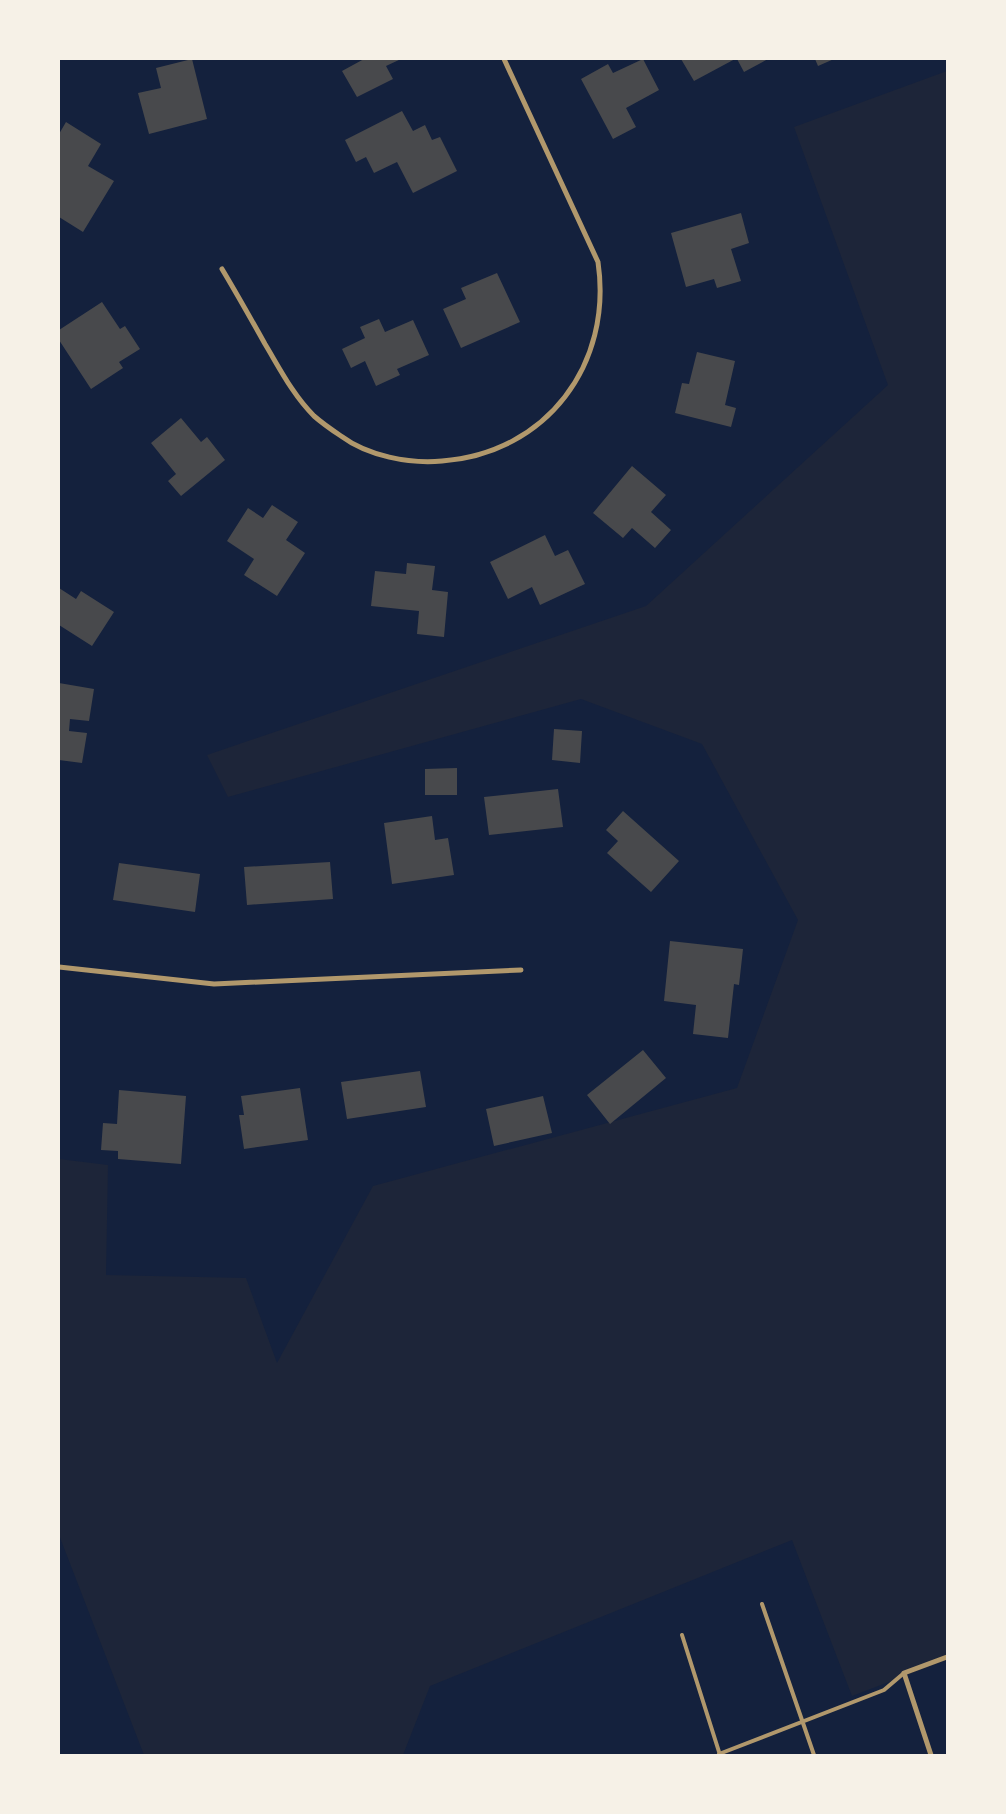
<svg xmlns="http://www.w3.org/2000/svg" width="1006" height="1814" font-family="Rubik,sans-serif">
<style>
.green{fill:#1d2539}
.building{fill:#48494c}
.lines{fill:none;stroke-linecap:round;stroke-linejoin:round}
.service{stroke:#b1986c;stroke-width:4}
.minor{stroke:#b1986c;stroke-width:5}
</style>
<rect width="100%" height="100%" fill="#14213d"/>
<path class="green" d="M947,71V1660L852,1696L792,1540L430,1686L403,1755H144L59,1535V1159L108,1165L106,1275L246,1278L277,1363L373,1186L737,1088L798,920L702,744L581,699L228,797L207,755L646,606L888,385L794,127Z"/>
<path class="building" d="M192,59L207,119L149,134L138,93L161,88L156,68Z
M364,59H401L386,66L393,79L357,97L342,71Z
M643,59L659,90L626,108L636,127L613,139L581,79L608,64L613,73Z
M681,59H735L694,81Z
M737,59H768L744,72Z
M815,59H834L818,66Z
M402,111L413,131L425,125L432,140L440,137L457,171L413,193L397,162L374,173L366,157L356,162L345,140Z
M66,122L101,144L88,166L114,181L83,232L59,217V134Z
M741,213L749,243L731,249L741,281L717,288L714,279L686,287L671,233Z
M497,273L520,322L461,348L443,309L466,299L461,288Z
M102,302L120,329L125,326L140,349L119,362L123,368L91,389L59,340V330Z
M379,319L385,332L413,320L429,355L397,369L400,375L376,386L365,361L351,368L342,349L365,338L360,327Z
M697,352L735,361L725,405L736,408L731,427L675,413L682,383L689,384Z
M181,418L201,442L207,437L225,460L181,496L168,481L176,474L151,443Z
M632,466L666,495L651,512L671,530L655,548L632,528L623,538L593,513Z
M272,505L298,522L286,540L305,553L277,596L244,575L254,559L227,541L248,508L263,518Z
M545,535L555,556L568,550L585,584L540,605L532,587L508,599L490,562Z
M407,563L435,566L432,590L448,592L444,637L417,634L419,611L371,606L375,571L406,574Z
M59,588L76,599L81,591L114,612L92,646L59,625Z
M59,683L94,689L89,721L70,719L69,731L87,733L82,763L59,760Z
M554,729L582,731L580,763L552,760Z
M457,768V795H425V769Z
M558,789L563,827L489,835L484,797Z
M623,811L679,861L651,892L607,853L618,841L606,830Z
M432,816L435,840L448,838L454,875L392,884L384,823Z
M330,862L333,899L247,905L244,867Z
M119,863L200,874L195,912L113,900Z
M670,941L743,949L739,985L734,984L728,1038L693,1034L696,1005L664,1001Z
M643,1050L666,1078L610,1124L587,1095Z
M420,1071L426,1107L347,1119L341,1082Z
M300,1088L308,1140L244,1149L239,1115H244L241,1096Z
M119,1090L186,1096L181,1164L118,1159V1151L101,1150L103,1123L117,1124Z
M543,1096L552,1133L494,1146L486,1109Z"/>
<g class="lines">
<path class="service" d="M762,1604L814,1755
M682,1635L720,1755
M719,1754L884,1690L904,1673"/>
<path class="minor" d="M222,269C237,294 251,319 265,344C280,369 293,395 314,416C322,423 332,430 341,436C368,456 409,464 442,461C547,453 613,364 598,262L504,59
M59,967L214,984L521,970
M931,1755L904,1673L947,1657"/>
</g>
<rect width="1006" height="1814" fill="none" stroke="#f6f1e7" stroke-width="120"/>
</svg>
